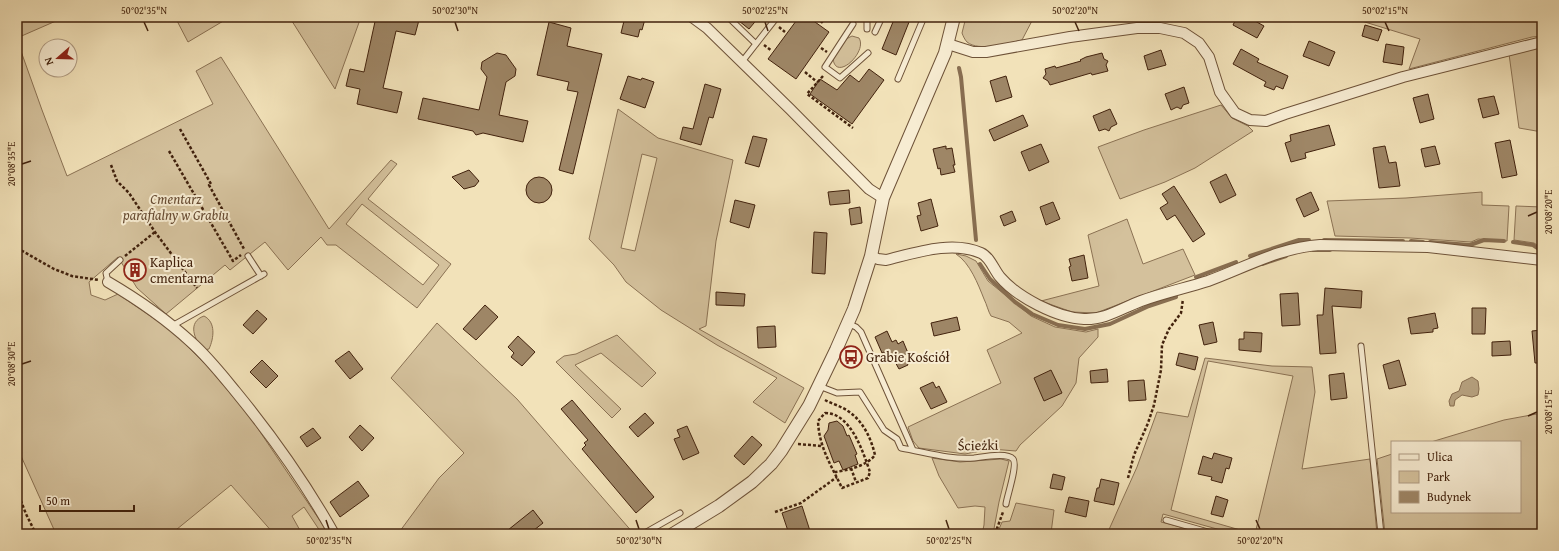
<svg xmlns="http://www.w3.org/2000/svg" width="1559" height="551" font-family="'Gentium Book Plus',serif">
<style>
.green{fill:#d4c19c;stroke:#8b7254;fill-rule:evenodd}
.water{fill:#b6a17f;stroke:#886e51}
.lines{fill:none;stroke-linecap:round;stroke-linejoin:round}
.stream{stroke:#886e51;stroke-width:4}
.building{fill:#9e8666;stroke:#42220d}
.service-casing{stroke:#6e5238;stroke-width:7}
.minor-casing{stroke:#6e5238;stroke-width:12}
.tertiary-casing{stroke:#6e5238;stroke-width:14}
.path{stroke:#42220d;stroke-width:2.5;stroke-dasharray:3 2;stroke-linecap:butt}
.service{stroke:#f7ecd2;stroke-width:5}
.minor{stroke:#f7ecd2;stroke-width:10}
.tertiary{stroke:#f7ecd2;stroke-width:12}
.ticks{fill:none;stroke:#42220d;stroke-width:1.5}
.labels{text-anchor:middle;dominant-baseline:central;stroke-width:4;stroke-linejoin:round;paint-order:stroke}
.park-label{font-size:14px;font-style:italic;fill:#664a31;stroke:#f7ecd2}
.poi-label{font-size:14px;fill:#42220d;stroke:#f7ecd2;text-anchor:start}
.street-label{font-size:14px;fill:#42220d;stroke:#f7ecd2}
.neatline{fill:none;stroke:#42220d;stroke-width:1.5}
.ticks-label{font-size:10px;text-anchor:middle;fill:#42220d}
</style>
<rect width="100%" height="100%" fill="#f2e2b9"/>
<filter id="stains"><feTurbulence type="fractalNoise" baseFrequency=".005" numOctaves="4"/><feColorMatrix values="0 0 0 0 .2 0 0 0 0 .09 0 0 0 0 .02 0 0 0 .5 -.17"/></filter>
<radialGradient id="worn" r=".72"><stop offset=".6" stop-color="#630" stop-opacity="0"/><stop offset="1" stop-color="#630" stop-opacity=".3"/></radialGradient>
<path class="green" d="M17,17H65L17,38Z
M175,17H230L188,42Z
M290,17H361L335,89L290,18Z
M966,17H1034L1022,40C1008,43 979,52 967,42C965,40 963,36 962,33Z
M1354,17H1542V36L1532,37L1409,69L1420,39L1355,19Z
M852,36L859,38C868,52 835,83 833,58L846,39Z
M17,40L42,110L67,176L213,104L196,71L221,57L329,229L391,160L397,164L368,199L451,264L417,308L336,245H327L321,237L288,270L265,242L230,270L225,265L166,314L137,288L118,257L89,282L91,295L105,300L118,294L171,330L209,368L250,417L329,534H322L304,507L292,516L302,534H274L231,485L171,534H56L17,447ZM362,204L439,265L423,285L346,224Z
M1542,47V132L1519,128L1509,54Z
M1221,105L1232,118L1248,126L1253,131L1195,168L1165,182L1120,199L1098,147L1144,130Z
M618,109L658,138L733,160L716,241L706,326L699,329L804,388L785,423L753,402L777,378L717,345L661,310L626,282L614,265L589,239ZM642,154L657,158L635,251L621,248Z
M1482,192V205L1509,206L1507,241L1478,239L1471,242L1410,238L1335,236L1327,201L1406,198Z
M1516,206L1542,207V248L1534,243L1514,240Z
M1127,219L1143,264L1183,249L1195,275L1096,313L1072,312L1041,301L1099,286L1088,235Z
M956,254L966,256L976,261L988,281L1031,316L1055,327L1086,332L1098,329V337L1079,358L1076,383L1062,406L1020,445L1016,451L991,449L965,454L919,448L913,441L908,427L1001,383L987,350L1022,333L1009,322L991,316C988,311 987,305 984,299C978,284 970,263 956,254Z
M204,316C216,322 214,338 209,349L204,350C194,340 187,322 204,316Z
M437,323L517,399L634,534H402L400,531L439,478L464,453L391,378Z
M617,335L656,373L642,387L601,353L575,365L621,409L612,418L556,362L564,356L576,354Z
M1205,358L1272,366L1312,367L1315,392L1302,469L1370,459L1377,534H1255L1293,376L1208,361L1171,510L1254,534H1235L1163,514L1161,522L1206,534H1107L1137,467L1157,412L1188,417Z
M1542,413V534H1385L1377,459L1392,454V512H1520V442H1431L1504,420Z
M932,458L960,462L1001,459L1009,461L999,502L993,534H982L984,525L985,507L975,506L958,508L939,476Z
M1016,503L1054,510L1051,533L1052,534H997L1002,522L1010,521Z"/>
<path class="water" d="M1472,377L1478,381L1479,389L1478,395L1472,397L1462,395L1455,400L1454,406H1450L1449,401L1452,394L1459,391L1462,382Z"/>
<g class="lines">
<path class="stream" d="M959,68L961,77L976,240
M1324,240L1403,241
M1411,241L1423,242
M1430,242L1470,245L1484,240L1504,241
M1513,242L1533,245L1542,251
M1313,250H1330
M1250,256L1299,240H1309
M980,264L990,279L1015,302L1032,314L1058,325L1085,329L1110,324L1149,306L1176,297
M1262,264L1286,256
M1196,277L1236,262"/>
</g>
<path class="building" d="M376,17H405L419,20L415,35L396,31L383,88L402,92L397,113L357,104L360,89L346,86L350,69L364,72Z
M625,17L645,19L642,30L640,29L638,37L621,33Z
M734,17H759L749,29Z
M799,17H808L829,32L796,79L768,59Z
M895,17H911L896,55L882,49Z
M1237,17H1248L1264,26L1257,38L1233,25Z
M549,22L571,28L567,46L602,54L573,174L559,170L578,92L567,90L569,82L537,75Z
M1365,25L1382,30L1378,41L1362,36Z
M1309,41L1335,52L1329,66L1303,56Z
M1386,44L1404,47L1402,65L1383,62Z
M1241,49L1259,59L1257,62L1288,76L1283,89L1276,86L1274,90L1264,86L1266,82L1233,64Z
M1161,50L1166,65L1148,70L1144,56Z
M497,53L506,55L516,69L515,76L506,82L499,115L528,121L523,142L483,133L476,135L473,131L418,119L423,98L479,110L487,77L481,69L482,62Z
M1102,53L1104,59L1108,61L1106,65L1108,71L1092,75L1091,73L1050,85L1048,81L1043,78L1046,74L1045,69L1055,66L1056,68L1081,61L1080,60L1086,57Z
M869,69L884,80L852,124L810,94L820,79L837,90L850,75L859,82Z
M628,76L641,80L642,78L654,82L645,108L620,99Z
M1006,76L1012,97L996,102L990,81Z
M705,84L721,89L713,118L709,117L701,145L680,139L683,127L693,129Z
M1184,87L1189,103L1183,105L1181,109L1177,107L1171,110L1165,94Z
M1428,94L1434,119L1420,123L1413,98Z
M1494,96L1499,114L1483,118L1478,99Z
M1110,109L1117,124L1111,127L1109,131L1105,129L1099,131L1093,116Z
M1023,115L1028,126L994,141L989,130Z
M1329,125L1335,145L1305,153L1306,158L1291,162L1285,143L1291,141L1290,135Z
M753,136L767,139L759,167L745,163Z
M1510,140L1517,175L1502,178L1495,143Z
M1041,144L1049,162L1029,171L1021,152Z
M946,146V149L952,148L955,165H953L955,172L941,175L940,168L938,169L933,149Z
M1385,146L1389,163L1396,162L1400,186L1379,188L1373,148Z
M1435,146L1440,164L1425,167L1421,149Z
M469,170L479,181L475,186L464,189L452,177Z
M1226,174L1236,195L1220,203L1210,182Z
M526 190a13 13 0 1 1 26 0a13 13 0 1 1-26 0Z
M1174,186L1205,234L1193,242L1175,215L1167,220L1160,208L1168,203L1162,194Z
M849,190L850,203L830,205L828,192Z
M1311,192L1319,210L1304,217L1296,199Z
M931,199L938,226L921,231L917,216L921,215L918,203Z
M735,200L755,205L749,228L730,222Z
M1053,202L1060,219L1046,225L1040,207Z
M860,207L862,223L851,225L849,209Z
M1012,211L1016,221L1004,226L1000,216Z
M814,232L827,233L825,274L812,273Z
M1084,255L1088,278L1072,281L1069,267L1071,266L1069,259Z
M1325,288L1362,291L1361,308L1332,306L1336,353L1320,354L1317,315H1323Z
M716,292L745,294L744,306L716,305Z
M1298,293L1300,325L1282,326L1280,294Z
M485,305L498,317L476,340L463,329Z
M1472,308H1486L1485,334H1472Z
M257,310L267,319L253,334L243,325Z
M1435,313L1438,328L1433,329V332L1411,334L1408,318Z
M957,317L960,330L934,336L931,323Z
M1213,322L1217,342L1204,345L1199,325Z
M775,326L776,347L758,348L757,327Z
M1542,330V363H1535L1532,331Z
M887,331L892,342L896,340L898,344L903,341L908,353L903,355L908,365L899,369L894,360L889,362L884,352L882,353L875,337Z
M1244,332L1262,333L1261,352L1239,350V339H1244Z
M518,336L535,352L522,366L511,357L514,353L508,347Z
M1510,341L1511,355L1492,356V342Z
M349,351L363,369L350,379L335,361Z
M1179,353L1198,357L1195,370L1176,365Z
M262,360L278,376L266,388L250,372Z
M1399,360L1406,385L1389,389L1383,365Z
M1107,369L1108,382L1091,383L1090,371Z
M1051,370L1062,393L1044,401L1034,378Z
M1344,373L1347,398L1331,400L1329,375Z
M1144,380L1146,400L1129,401L1128,381Z
M933,382L936,388L939,386L947,402L931,409L920,388Z
M572,400L654,497L636,513L582,449L586,445L584,443L588,440L561,409Z
M645,413L654,423L638,437L629,427Z
M837,421L843,426L847,436L849,435L857,454L855,455L858,464L843,470L839,461L834,463L824,436L828,430L829,423Z
M360,425L374,438L362,451L349,437Z
M687,426L699,453L683,460L674,439L680,437L677,430Z
M313,428L321,438L307,447L300,437Z
M752,436L762,445L744,465L734,456Z
M1214,453L1232,458L1229,469L1226,468L1222,483L1211,480L1212,477L1198,474L1203,456L1212,459Z
M1053,474L1065,477L1062,490L1050,488Z
M1101,479L1119,483L1114,505L1094,501L1097,488H1099Z
M358,481L369,496L340,517L330,502Z
M1216,496L1228,500L1223,517L1211,514Z
M1069,497L1089,501L1086,517L1065,512Z
M802,506L811,534H789L782,513Z
M533,510L543,523L529,534H503Z"/>
<g class="lines">
<g class="service-casing">
<path id="service" d="M728,17L756,44
M867,17V29
M853,24L825,67L840,78L868,53
M875,32L882,17
M741,63L777,17
M898,79L924,17
M248,256L261,276
M108,282L106,273L120,260
M849,324L856,327L861,332L913,450
M172,326L264,274
M1361,346L1381,534
M819,386L837,393L860,392L884,430L897,439L901,448C925,452 950,460 974,458C983,457 1007,452 1013,459C1018,465 1007,496 1006,504
M1166,520L1215,534
M643,534L680,513"/>
</g>
<g class="minor-casing">
<path id="minor" d="M692,17L707,28L790,109L869,189L883,198
M948,44L973,52H986L1070,37L1137,28H1160L1184,33L1199,43L1209,57L1220,92L1235,113L1250,120L1266,121L1285,114L1403,77L1542,42
M871,256L878,259L886,260C915,253 952,240 981,253C990,257 994,270 1000,277C1017,297 1057,318 1084,319C1105,320 1122,308 1141,301C1163,293 1186,288 1208,281C1244,268 1281,247 1320,245L1428,247L1542,260
M108,282C137,299 166,319 191,342C208,357 222,375 236,392C272,436 306,484 334,534"/>
</g>
<g class="tertiary-casing">
<path id="tertiary" d="M673,534L719,506L752,482L771,464L781,451L809,406L836,350L854,309L871,256L883,198L945,53L954,17"/>
</g>
<path class="path" d="M821,23L826,17
M779,27L785,32
M764,45L772,51
M821,48L827,52
M805,72L817,82
M823,76L807,94L853,128
M180,129L211,184L209,185L244,249
M169,151L233,261L241,255
M111,165L117,181L129,193L155,232L197,288
M17,248L54,269L72,276L99,280
M125,256L155,232
M825,400C832,404 841,406 848,411C863,421 871,438 875,455C868,465 847,471 834,472
M825,413C851,413 863,452 870,472L868,478L842,488C831,465 819,447 818,421Z
M798,444L822,446
M851,468L856,482
M1128,478L1134,455L1148,423L1154,405L1161,370L1162,345L1169,329L1181,313L1183,299
M17,491L26,514L36,534
M775,512L801,503L837,477
M995,534L1003,512"/>
<use href="#service" class="service"/>
<use href="#minor" class="minor"/>
<use href="#tertiary" class="tertiary"/>
</g>
<path class="ticks" d="M144,22L148,31M455,22L458,31M765,22L768,31M1075,22L1079,31M1385,22L1389,31M22,164L31,161M1528,216L1537,212M22,364L31,361M1528,416L1537,412M326,520L329,529M636,520L639,529M946,520L949,529M1256,520L1260,529"/>
<defs>
<g id="building-ring" transform="scale(1.15)"><circle r="9.5" fill="#f7ecd2" stroke="#8f2418" stroke-width="1.5"/><path d="M-4-6H4V6H1V3H-1V6H-4ZM-2.5-4.3h1.7v1.8h-1.7ZM.8-4.3h1.7v1.8H.8ZM-2.5-1h1.7V.8h-1.7ZM.8-1h1.7V.8H.8Z" fill="#8f2418"/></g>
<g id="bus-ring" transform="scale(1.15)"><circle r="9.5" fill="#f7ecd2" stroke="#8f2418" stroke-width="1.5"/><path d="M-5-6H5V4H4V6H2V4H-2V6H-4V4H-5ZM-3.5-4V0h7V-4ZM-3.5 1.2v1.5H-2V1.2ZM2 1.2v1.5H3.5V1.2Z" fill="#8f2418"/></g>
</defs>
<g fill-rule="evenodd">
<use href="#building-ring" x="135" y="270"/>
<use href="#bus-ring" x="851" y="357"/>
</g>
<g class="labels">
<g class="park-label">
<text x="176" y="199">Cmentarz<tspan x="176" dy="16">parafialny w Grabiu</tspan></text>
</g>
<g class="poi-label">
<text x="150" y="262">Kaplica<tspan x="150" dy="16">cmentarna</tspan></text>
<text x="866" y="357">Grabie Kościół</text>
</g>
<g class="street-label">
<text transform="translate(978 445) rotate(-1)">Ścieżki</text>
</g>
</g>
<rect width="1559" height="551" fill="none" stroke="#f2e2b9" stroke-width="44"/>
<rect x="1391" y="441" width="130" height="72" fill="#f7ecd2" stroke="#af9b83"/>
<rect x="1399" y="454" width="20" height="6" fill="#f7ecd2" stroke="#af9b83"/>
<text x="1427" y="461" font-size="12" fill="#42220d">Ulica</text>
<rect x="1399" y="471" width="20" height="12" fill="#d4c19c" stroke="#af9b83"/>
<text x="1427" y="481" font-size="12" fill="#42220d">Park</text>
<rect x="1399" y="491" width="20" height="12" fill="#9e8666" stroke="#af9b83"/>
<text x="1427" y="501" font-size="12" fill="#42220d">Budynek</text>
<g transform="translate(58 58) rotate(250)"><circle r="19" fill="#f7ecd2" stroke="#af9b83"/>
<path d="M0-3L7 15L0 10L-7 15Z" fill="#8f2418"/>
<text y="-6" font-size="11" font-weight="bold" text-anchor="middle" fill="#42220d">N</text>
</g>
<path d="M40 505v6h94v-6" fill="none" stroke="#42220d" stroke-width="2"/>
<text x="46" y="505" font-size="12" fill="#42220d" stroke="#f7ecd2" stroke-width="3" paint-order="stroke">50 m</text>
<rect x="22" y="22" width="1515" height="507" class="neatline"/>
<g class="ticks-label">
<text x="144" y="14">50°02'35"N</text>
<text x="455" y="14">50°02'30"N</text>
<text x="765" y="14">50°02'25"N</text>
<text x="1075" y="14">50°02'20"N</text>
<text x="1385" y="14">50°02'15"N</text>
<text transform="translate(11 164) rotate(-90)" y="4">20°08'35"E</text>
<text transform="translate(1548 212) rotate(-90)" y="4">20°08'20"E</text>
<text transform="translate(11 364) rotate(-90)" y="4">20°08'30"E</text>
<text transform="translate(1548 412) rotate(-90)" y="4">20°08'15"E</text>
<text x="329" y="544">50°02'35"N</text>
<text x="639" y="544">50°02'30"N</text>
<text x="949" y="544">50°02'25"N</text>
<text x="1260" y="544">50°02'20"N</text>
</g>
<rect width="100%" height="100%" filter="url(#stains)"/>
<rect width="100%" height="100%" fill="url(#worn)"/>
</svg>
